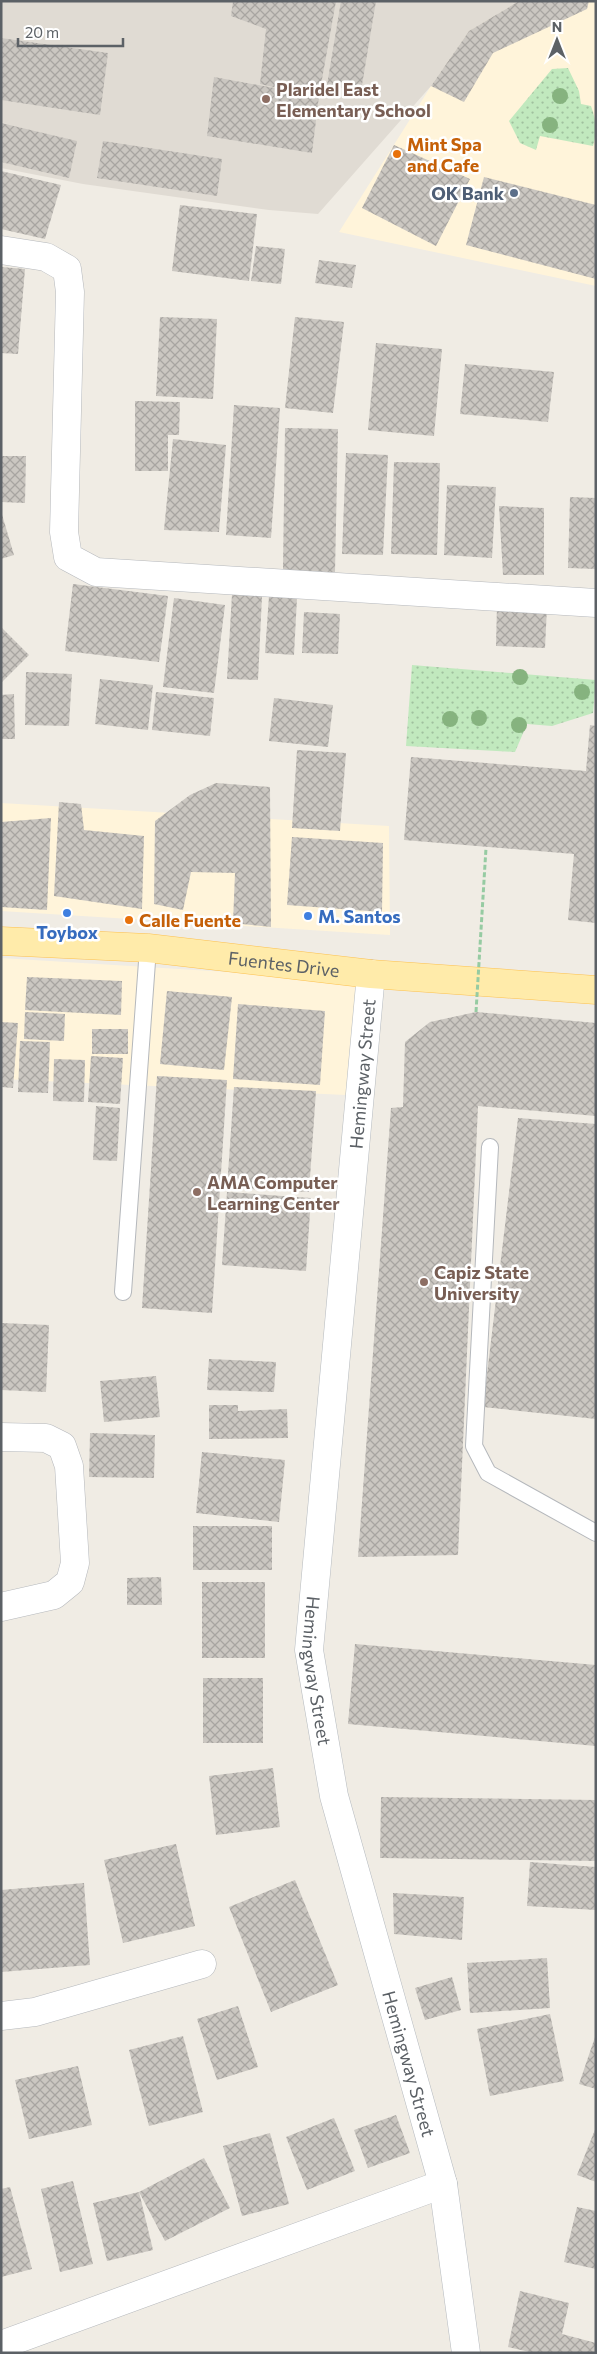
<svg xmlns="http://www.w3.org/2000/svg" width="597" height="2354" font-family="Commissioner,sans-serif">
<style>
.commercial{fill:#fff4da}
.education{fill:#e0dbd3}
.grass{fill:url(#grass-dots)}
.building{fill:url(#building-cross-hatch)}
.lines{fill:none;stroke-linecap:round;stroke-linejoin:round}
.lane-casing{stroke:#b5b8bc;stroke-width:18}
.street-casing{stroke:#b5b8bc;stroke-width:29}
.secondary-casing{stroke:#b5babf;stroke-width:29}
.primary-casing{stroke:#fdc150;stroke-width:29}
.lane{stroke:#fff;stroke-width:16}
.street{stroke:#fff;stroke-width:28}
.secondary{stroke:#fff;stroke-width:28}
.primary{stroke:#ffebaa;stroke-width:28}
.path-bridge{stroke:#96cba2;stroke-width:3;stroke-dasharray:5 2.5;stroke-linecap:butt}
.tree{fill:#86b37f}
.education-dot{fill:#8d6e63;stroke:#fff;stroke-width:2}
.food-dot{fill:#e8710a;stroke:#fff;stroke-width:2}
.service-dot{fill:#5c6f8a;stroke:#fff;stroke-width:2}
.shop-dot{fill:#3f7fe0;stroke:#fff;stroke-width:2}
.labels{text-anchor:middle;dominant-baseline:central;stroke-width:5;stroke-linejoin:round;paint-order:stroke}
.education-label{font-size:18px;font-weight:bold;fill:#785e54;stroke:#fff;text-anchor:start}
.food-label{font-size:18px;font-weight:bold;fill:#c56008;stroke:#fff;text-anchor:start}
.service-label{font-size:18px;font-weight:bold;fill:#4e5e75;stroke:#fff;text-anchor:end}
.shop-label{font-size:18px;font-weight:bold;fill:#366cbe;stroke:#fff;text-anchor:start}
.street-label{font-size:18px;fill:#5c6166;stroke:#fff}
</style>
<defs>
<pattern id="grass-dots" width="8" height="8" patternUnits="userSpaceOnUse" patternTransform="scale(1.25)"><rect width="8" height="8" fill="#c1e9be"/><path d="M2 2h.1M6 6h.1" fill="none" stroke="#a0c09e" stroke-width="1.8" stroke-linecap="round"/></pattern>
<pattern id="building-cross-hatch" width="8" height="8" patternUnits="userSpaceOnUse" patternTransform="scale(1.25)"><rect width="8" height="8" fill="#cbc7c1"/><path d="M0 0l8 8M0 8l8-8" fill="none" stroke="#a8a5a1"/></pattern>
</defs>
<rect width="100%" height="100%" fill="#f0ece4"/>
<path class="commercial" d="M519,1H596V286L339,232L431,86L469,31Z
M1,803L389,826L390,935L1,911Z
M1,958L360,980L346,1095L1,1079Z"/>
<path class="education" d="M1,1H519L469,31L431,86L318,214L269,210L83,184L1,168Z"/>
<path class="grass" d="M568,68L579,91L581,104L591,106C596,119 597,132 593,146L540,136L536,150L520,143L509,121L552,69Z
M412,665L596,680L593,713L552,726L527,724L515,752L406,746Z"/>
<path class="building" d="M233,1H336L319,96L312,153L207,136L214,77L291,91L260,84L266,29L231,16Z
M341,1H376L361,91L327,85Z
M519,1H589L587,9L493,53L464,102L431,86L469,31Z
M1,38L108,53L100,115L1,100Z
M1,123L77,141L69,178L1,162Z
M103,141L222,159L217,196L97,178Z
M394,145L470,179L436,246L362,208Z
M1,171L61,185L45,239L1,229Z
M484,177L596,205V279L466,245Z
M180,205L257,214L249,281L172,271Z
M256,246L285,249L281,284L251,281Z
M319,260L356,265L352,288L315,283Z
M1,267L25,269L18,354L1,353Z
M160,317L217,319L213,399L156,396Z
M295,317L344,322L333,413L285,408Z
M376,343L442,349L434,436L368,430Z
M465,364L554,372L548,422L460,414Z
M135,401L180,402L179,435H168V471H135Z
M234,405L280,408L271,538L226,535Z
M285,428L338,429L335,572L283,571Z
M173,439L226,445L219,532L164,530Z
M346,453L388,455L383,555L342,554Z
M1,456H26L25,503L1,502Z
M394,462L440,463L437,555L391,554Z
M447,485L496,487L492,558L444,555Z
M570,497L596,498V569L568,568Z
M499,506L544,508V575H503Z
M1,511L14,555L1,559Z
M73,584L168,596L159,662L65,651Z
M232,594L262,596L258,680L227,679Z
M269,596L297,598L294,655L265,653Z
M174,598L225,605L214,693L163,687Z
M497,605L547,607L545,648L496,646Z
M304,612L340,614L338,654L302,653Z
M1,627L29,655L1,683Z
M26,672L72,674L69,726L25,725Z
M100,679L153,685L148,730L95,724Z
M156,692L214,698L210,736L152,730Z
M14,694L15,739H1V695Z
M274,698L333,705L328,747L269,741Z
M590,725L596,726V923L568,920L574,854L404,840L411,757L586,771Z
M297,750L346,753L340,831L292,828Z
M216,783L270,787L271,927L233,923L235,873L191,872L183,910L154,904L155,821L190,795Z
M59,802L81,804L84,830L144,836L142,909L54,896Z
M51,818L47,910L1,907V822Z
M292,837L383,843L382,912L287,905Z
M27,977L122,981L121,1015L25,1010Z
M167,991L232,997L224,1070L160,1064Z
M238,1004L325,1011L320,1085L233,1079Z
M25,1012L65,1014L64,1041L24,1039Z
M476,1012L596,1023V1116L478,1106L458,1555L358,1557L391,1108L403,1107L405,1042L430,1022Z
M1,1022L18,1023L13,1088L1,1087Z
M92,1029H128V1054H92Z
M20,1041L50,1042L48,1093L18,1092Z
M91,1056L123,1058L120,1104L88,1102Z
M54,1059L85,1060L84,1102L53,1101Z
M157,1076L227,1080L212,1313L142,1308Z
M234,1087L316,1091L309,1192L227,1188Z
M96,1106L120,1108L117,1161L93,1160Z
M518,1118L596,1124V1419L483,1407Z
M227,1192L311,1198L306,1271L222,1265Z
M1,1323L49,1325L46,1392L1,1390Z
M209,1359L276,1362L274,1392L207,1390Z
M156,1376L160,1417L104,1422L100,1381Z
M209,1405H238V1411L287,1409L288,1438L209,1439Z
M90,1433L155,1435L154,1478L89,1477Z
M202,1452L285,1460L279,1522L196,1513Z
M193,1526H272V1570H193Z
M161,1577L162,1605H127V1578Z
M202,1582H265V1658H202Z
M355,1644L596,1665V1746L348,1724Z
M203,1678H263V1743H203Z
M273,1768L280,1827L216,1835L209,1776Z
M381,1797L596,1800V1861L380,1858Z
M176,1844L195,1926L123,1943L104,1860Z
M530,1862L596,1867V1910L527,1906Z
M295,1880L338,1985L271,2012L229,1907Z
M84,1883L90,1965L1,1972V1890Z
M393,1893L464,1897L462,1940L394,1934Z
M547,1958L550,2008L470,2013L467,1963Z
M452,1977L461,2010L425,2020L415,1988Z
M238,2006L258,2067L217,2080L197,2019Z
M550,2014L564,2081L490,2096L477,2029Z
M596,2034V2089L579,2084Z
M183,2036L203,2112L149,2126L129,2050Z
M78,2066L92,2125L29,2139L15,2080Z
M396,2115L410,2153L368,2168L354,2130Z
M334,2118L355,2171L307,2190L286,2137Z
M596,2127V2182L577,2175Z
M270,2133L289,2204L242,2216L223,2146Z
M204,2158L230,2208L165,2241L139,2192Z
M73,2181L93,2264L60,2272L41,2189Z
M10,2187L32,2269L1,2277V2189Z
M139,2192L153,2250L107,2261L93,2203Z
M577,2207L596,2211V2269L564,2262Z
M520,2291L569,2303L562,2334L596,2343V2353H534L508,2347Z"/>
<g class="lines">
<g class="lane-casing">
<path id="lane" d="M490,1147L474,1446L488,1473L596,1533
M123,1292L148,948"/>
</g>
<g class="street-casing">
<path id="street" d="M1,250L46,257L67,269L70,292L64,532L68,557L96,572L596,603
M1,1437L46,1438L62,1446L69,1466L75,1563L70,1582L54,1595L1,1607
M1,2016L35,2012L202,1964
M1,2345L443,2184"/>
</g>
<g class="secondary-casing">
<g id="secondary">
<path id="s1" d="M371,974L309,1650L334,1796L443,2184L466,2353"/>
</g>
</g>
<g class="primary-casing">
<g id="primary">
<path id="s2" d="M1,941L148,948L371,974L596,990"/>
</g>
</g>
<use href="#lane" class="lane"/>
<use href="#street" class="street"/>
<use href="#secondary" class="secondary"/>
<use href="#primary" class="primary"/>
<path class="path-bridge" d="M476,1012L486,848"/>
</g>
<g class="tree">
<circle cx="560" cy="96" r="8"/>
<circle cx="550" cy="125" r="8"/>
<circle cx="520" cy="677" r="8"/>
<circle cx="582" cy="692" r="8"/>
<circle cx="479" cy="718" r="8"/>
<circle cx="450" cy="719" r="8"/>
<circle cx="519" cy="725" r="8"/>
</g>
<g class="education-dot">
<circle cx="266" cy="99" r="5"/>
<circle cx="197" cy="1192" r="5"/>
<circle cx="424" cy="1282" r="5"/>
</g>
<g class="food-dot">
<circle cx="397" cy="154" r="5"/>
<circle cx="129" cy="920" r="5"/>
</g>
<circle class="service-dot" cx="514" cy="193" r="5"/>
<g class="shop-dot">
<circle cx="67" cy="913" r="5"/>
<circle cx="308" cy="916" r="5"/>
</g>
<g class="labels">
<g class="education-label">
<text x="276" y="89">Plaridel East<tspan x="276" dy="21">Elementary School</tspan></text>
<text x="207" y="1182">AMA Computer<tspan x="207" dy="21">Learning Center</tspan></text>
<text x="434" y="1272">Capiz State<tspan x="434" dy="21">University</tspan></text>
</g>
<g class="food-label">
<text x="407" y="144">Mint Spa<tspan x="407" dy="21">and Cafe</tspan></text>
<text x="139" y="920">Calle Fuente</text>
</g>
<g class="service-label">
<text x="504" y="193">OK Bank</text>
</g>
<g class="shop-label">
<text x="318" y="916">M. Santos</text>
<text x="67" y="932" text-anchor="middle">Toybox</text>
</g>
<g class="street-label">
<text stroke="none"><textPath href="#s2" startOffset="284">Fuentes Drive</textPath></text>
<text transform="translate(362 1074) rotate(-85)">Hemingway Street</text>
<text stroke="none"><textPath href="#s1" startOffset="700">Hemingway Street</textPath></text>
<text stroke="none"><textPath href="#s1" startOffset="1105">Hemingway Street</textPath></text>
</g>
</g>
<rect width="597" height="2354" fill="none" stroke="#5c6166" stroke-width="5"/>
<g transform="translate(557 40)" stroke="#ffffff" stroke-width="4" paint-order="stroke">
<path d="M0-4L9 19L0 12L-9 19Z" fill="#5c6166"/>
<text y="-8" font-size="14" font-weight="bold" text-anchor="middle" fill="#5c6166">N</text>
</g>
<path d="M18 38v8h105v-8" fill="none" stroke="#5c6166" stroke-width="2.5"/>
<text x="25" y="38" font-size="15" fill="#5c6166" stroke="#ffffff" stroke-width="4" paint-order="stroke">20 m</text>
</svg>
